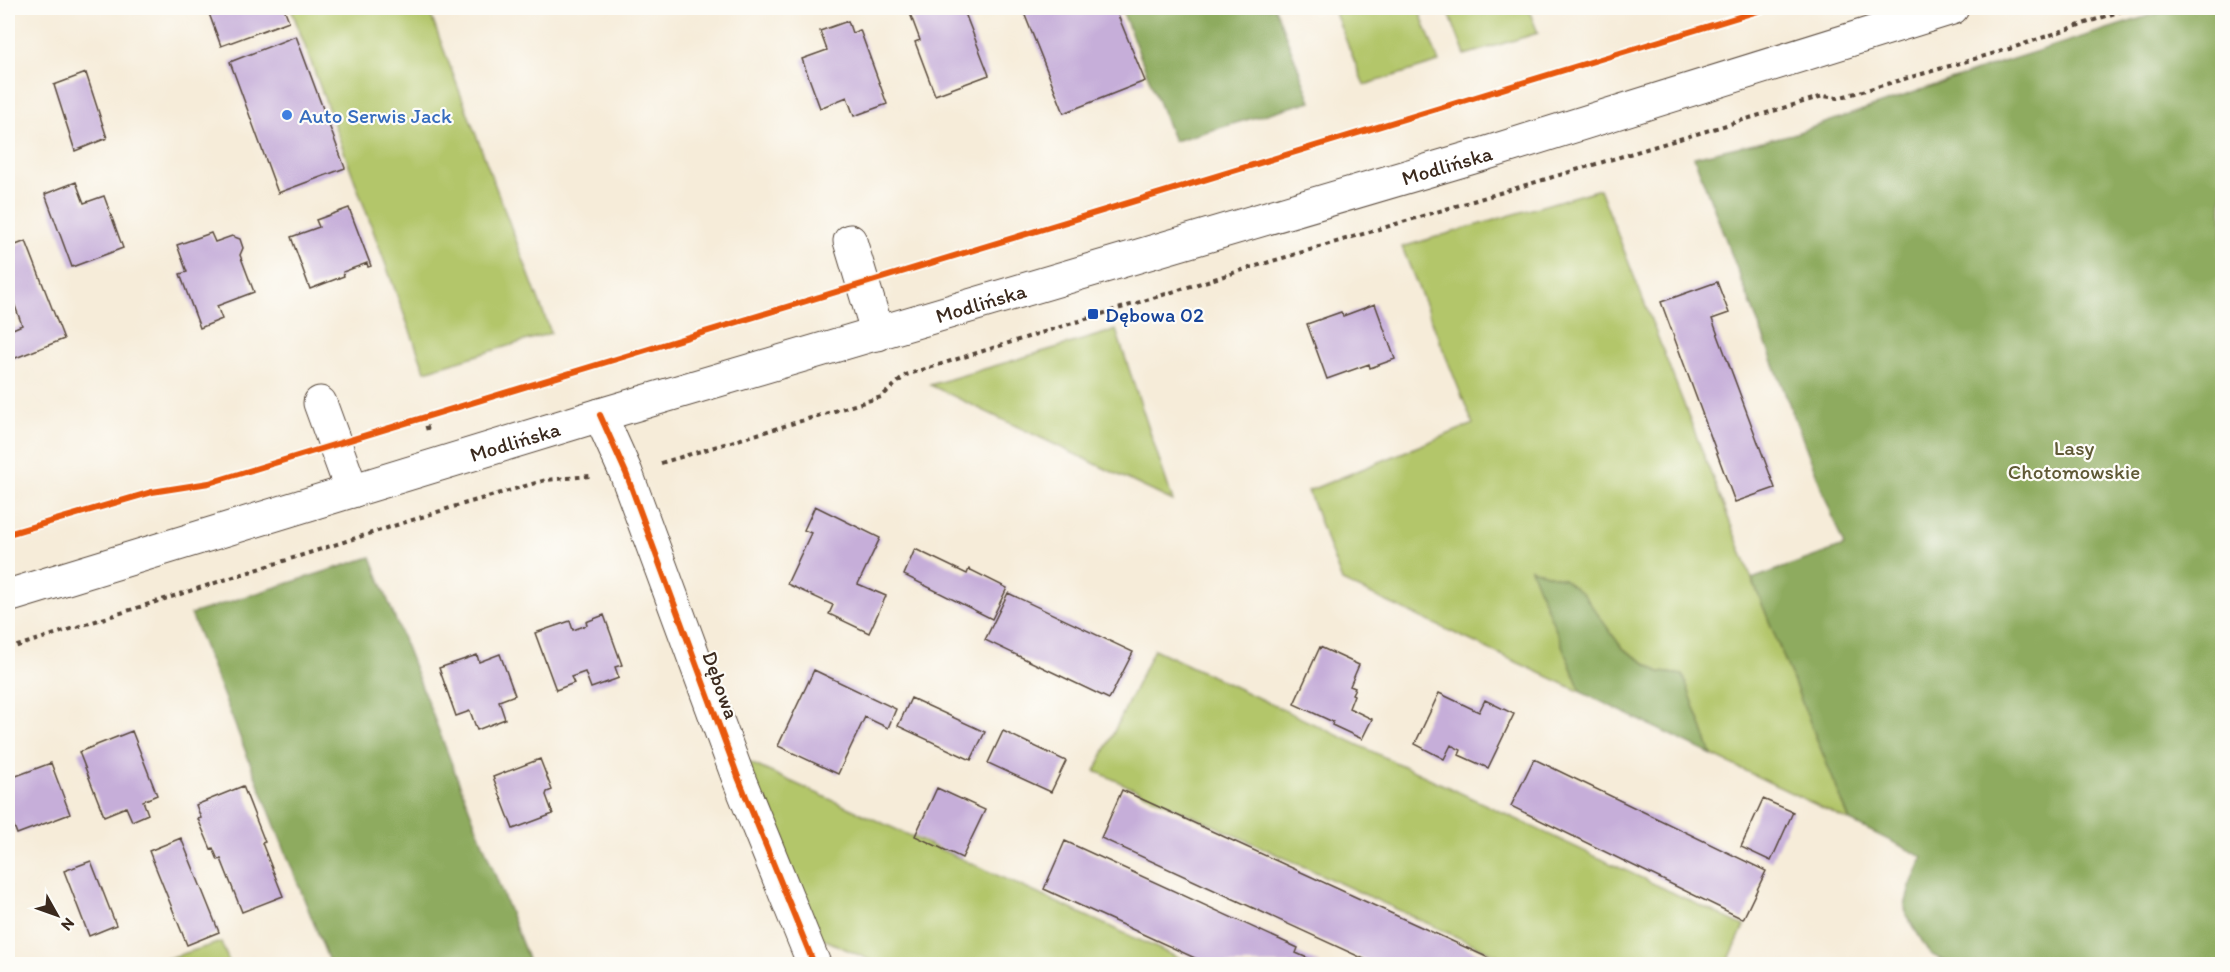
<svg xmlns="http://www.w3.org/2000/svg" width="2230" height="972" font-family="Itim,sans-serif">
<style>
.green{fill:#b3c66a;stroke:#777844;stroke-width:1.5}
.forest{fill:#8eab5e;stroke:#646a3e;stroke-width:1.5}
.building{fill:#c6aed9}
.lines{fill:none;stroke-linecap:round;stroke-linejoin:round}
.minor-casing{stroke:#57473a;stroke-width:35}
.major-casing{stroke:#57473a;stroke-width:35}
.path{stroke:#57473a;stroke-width:4;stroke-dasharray:4.5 4.5;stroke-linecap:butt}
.minor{stroke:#fff;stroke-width:33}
.major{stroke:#fff;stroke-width:33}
.cycleway-casing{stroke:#fdfcf7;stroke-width:10}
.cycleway{stroke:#e8590c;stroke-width:6}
.shop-dot{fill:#3f7fe0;stroke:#fdfcf7;stroke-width:2}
.transit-dot{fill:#1a4fb4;stroke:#fdfcf7;stroke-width:2}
.labels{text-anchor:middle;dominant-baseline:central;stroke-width:4.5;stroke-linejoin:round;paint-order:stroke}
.shop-label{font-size:21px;fill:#366cbe;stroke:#fdfcf7;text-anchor:start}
.street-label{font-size:21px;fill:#3b2a1e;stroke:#fdfcf7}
.transit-label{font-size:21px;fill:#164399;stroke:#fdfcf7;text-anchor:start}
.park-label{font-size:21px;fill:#5f5935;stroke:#fdfcf7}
</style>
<rect width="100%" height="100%" fill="#fdfcf7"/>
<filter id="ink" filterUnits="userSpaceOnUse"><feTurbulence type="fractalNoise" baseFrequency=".0167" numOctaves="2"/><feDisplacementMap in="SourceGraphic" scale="12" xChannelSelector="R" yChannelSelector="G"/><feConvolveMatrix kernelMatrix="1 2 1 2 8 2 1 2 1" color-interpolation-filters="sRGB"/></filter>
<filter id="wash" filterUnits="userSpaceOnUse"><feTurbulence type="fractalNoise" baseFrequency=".008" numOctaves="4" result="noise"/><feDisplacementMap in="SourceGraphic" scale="24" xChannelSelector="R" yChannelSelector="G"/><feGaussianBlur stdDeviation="1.35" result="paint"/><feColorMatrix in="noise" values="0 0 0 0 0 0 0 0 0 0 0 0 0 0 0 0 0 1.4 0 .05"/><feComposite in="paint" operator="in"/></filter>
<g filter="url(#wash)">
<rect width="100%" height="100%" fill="#f6ecd9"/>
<path class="green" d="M291,8H428L551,333L425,371Z
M1333,8H1418L1439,62L1364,85Z
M1447,8H1528L1538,33L1465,55Z
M1600,189L1752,579L1850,821L1712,755L1683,675L1659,672L1622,648L1607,628L1532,569L1581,692L1342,581L1308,491L1473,424L1402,247Z
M1116,330L1173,501L930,385Z
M1154,649L1744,926L1727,964H1516L1095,771Z
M746,761L1192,964H879L812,934Z
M221,942L230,964H150Z"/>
<path class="forest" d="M1121,8H1275L1311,101L1174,141Z
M2173,8H2222V964H1951L1930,954L1906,915L1905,906L1910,887L1923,857L1850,821L1752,579L1844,546L1694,157L1793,134L1997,64Z
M371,557L530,964H330L191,614Z
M1531,569L1563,579L1584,595L1622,648L1659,672L1683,675L1712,755L1581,692Z"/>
<g id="blocks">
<path class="building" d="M207,8H284L289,21L221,46Z
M908,8H963L989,75L935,95L915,42L920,40Z
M1022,8H1115L1145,81L1064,113Z
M848,21L852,33L860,30L887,104L854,116L847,97L820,108L802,59L827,50L820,31Z
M296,36L345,168L278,193L230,62Z
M86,73L107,138L75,151L54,85Z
M76,182L84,203L104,196L123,248L72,267L45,194Z
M349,208L371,266L368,267L367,263L343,272L344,276L310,289L291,237L319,227L316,220Z
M211,233L215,242L232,236L240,239L243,248L240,255L254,292L217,306L222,319L200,328L180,274L187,272L177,245Z
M26,241L64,339L13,359L8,345V331L22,325L11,295L8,296V248Z
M1717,282L1729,313L1712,319L1775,488L1735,502L1661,302Z
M1375,304L1395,359L1370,368L1369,364L1327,379L1307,324L1341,312L1343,316Z
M815,506L880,538L858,584L886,596L869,633L829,614L833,605L787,584L811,533L804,530Z
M915,549L967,574L969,569L1007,588L992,619L904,575Z
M1008,593L1133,652L1109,699L985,640Z
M604,615L622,665L615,667L619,678L591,688L585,672L571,677L574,683L556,690L535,633L570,621L573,630L587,625L586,622Z
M1320,647L1359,665L1350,686L1355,688L1352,694L1354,695L1349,708L1372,719L1362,739L1332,725L1333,722L1294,704Z
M500,654L515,695L499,701L505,719L477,730L470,711L456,716L439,668L477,655L479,662Z
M814,670L896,709L888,728L865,717L838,774L778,746Z
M1439,693L1479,712L1485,700L1514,714L1488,768L1459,755L1461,750L1451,745L1444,759L1415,744Z
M911,698L985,732L971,760L898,726Z
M132,731L157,795L143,801L148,814L132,821L126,807L104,816L79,752Z
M1003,731L1066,761L1051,792L988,763Z
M540,759L552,790L547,792L546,795L553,814L513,829L493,777Z
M1534,759L1766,871L1743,919L1511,806Z
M51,763L70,814L17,834L8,810V779Z
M243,786L265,842L262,843L283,896L242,912L221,859L218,860L213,848L211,849L198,819L201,818L196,805Z
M937,788L985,810L962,858L915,836Z
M1122,790L1502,964H1375L1101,838Z
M1763,799L1793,812L1771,861L1741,847Z
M181,838L219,932L187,945L149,851Z
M1065,841L1298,948L1296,953L1321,964H1208L1044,889Z
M91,861L116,925L89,936L64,871Z"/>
</g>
</g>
<g filter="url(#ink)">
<use href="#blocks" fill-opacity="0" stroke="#57473a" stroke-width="1.5"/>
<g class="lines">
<g class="minor-casing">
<path id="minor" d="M850,241L878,334
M320,403L352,491
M600,415L626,473L738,777L814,964"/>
</g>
<g class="major-casing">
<g id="major">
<path id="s1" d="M8,596L600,415L1487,153L1952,8"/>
</g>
</g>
<path class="path" d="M424,417L428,431
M661,463L881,397L906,375L1246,269L1823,96L1838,98L2009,49L2130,8
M8,649L453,507L546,480L590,476"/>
<use href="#minor" class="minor"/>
<use href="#major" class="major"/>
<g class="cycleway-casing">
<path id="cycleway" d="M600,415L626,473L738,777L814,964
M8,534L152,492L209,483L1768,8"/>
</g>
<use href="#cycleway" class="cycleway"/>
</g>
</g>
<circle class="shop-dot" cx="287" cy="115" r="6"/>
<rect class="transit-dot" x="1087" y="308" width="12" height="12" rx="3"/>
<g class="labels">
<g class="shop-label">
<text x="299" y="115">Auto Serwis Jack</text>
</g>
<g class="street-label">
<text stroke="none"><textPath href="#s1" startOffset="1502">Modlińska</textPath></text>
<text stroke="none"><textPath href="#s1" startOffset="1016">Modlińska</textPath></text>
<text stroke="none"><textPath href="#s1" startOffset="530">Modlińska</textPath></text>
<text transform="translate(721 685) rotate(70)">Dębowa</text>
</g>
<g class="transit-label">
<text x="1105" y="314">Dębowa 02</text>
</g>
<g class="park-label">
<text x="2074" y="447">Lasy<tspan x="2074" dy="24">Chotomowskie</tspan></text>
</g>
</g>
<rect width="2230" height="972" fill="none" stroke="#fdfcf7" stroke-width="30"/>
<g transform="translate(57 915) rotate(130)" stroke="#fdfcf7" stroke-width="4.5" paint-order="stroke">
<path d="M0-4.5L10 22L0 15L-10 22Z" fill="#3b2a1e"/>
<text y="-9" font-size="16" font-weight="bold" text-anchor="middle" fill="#3b2a1e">N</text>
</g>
</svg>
